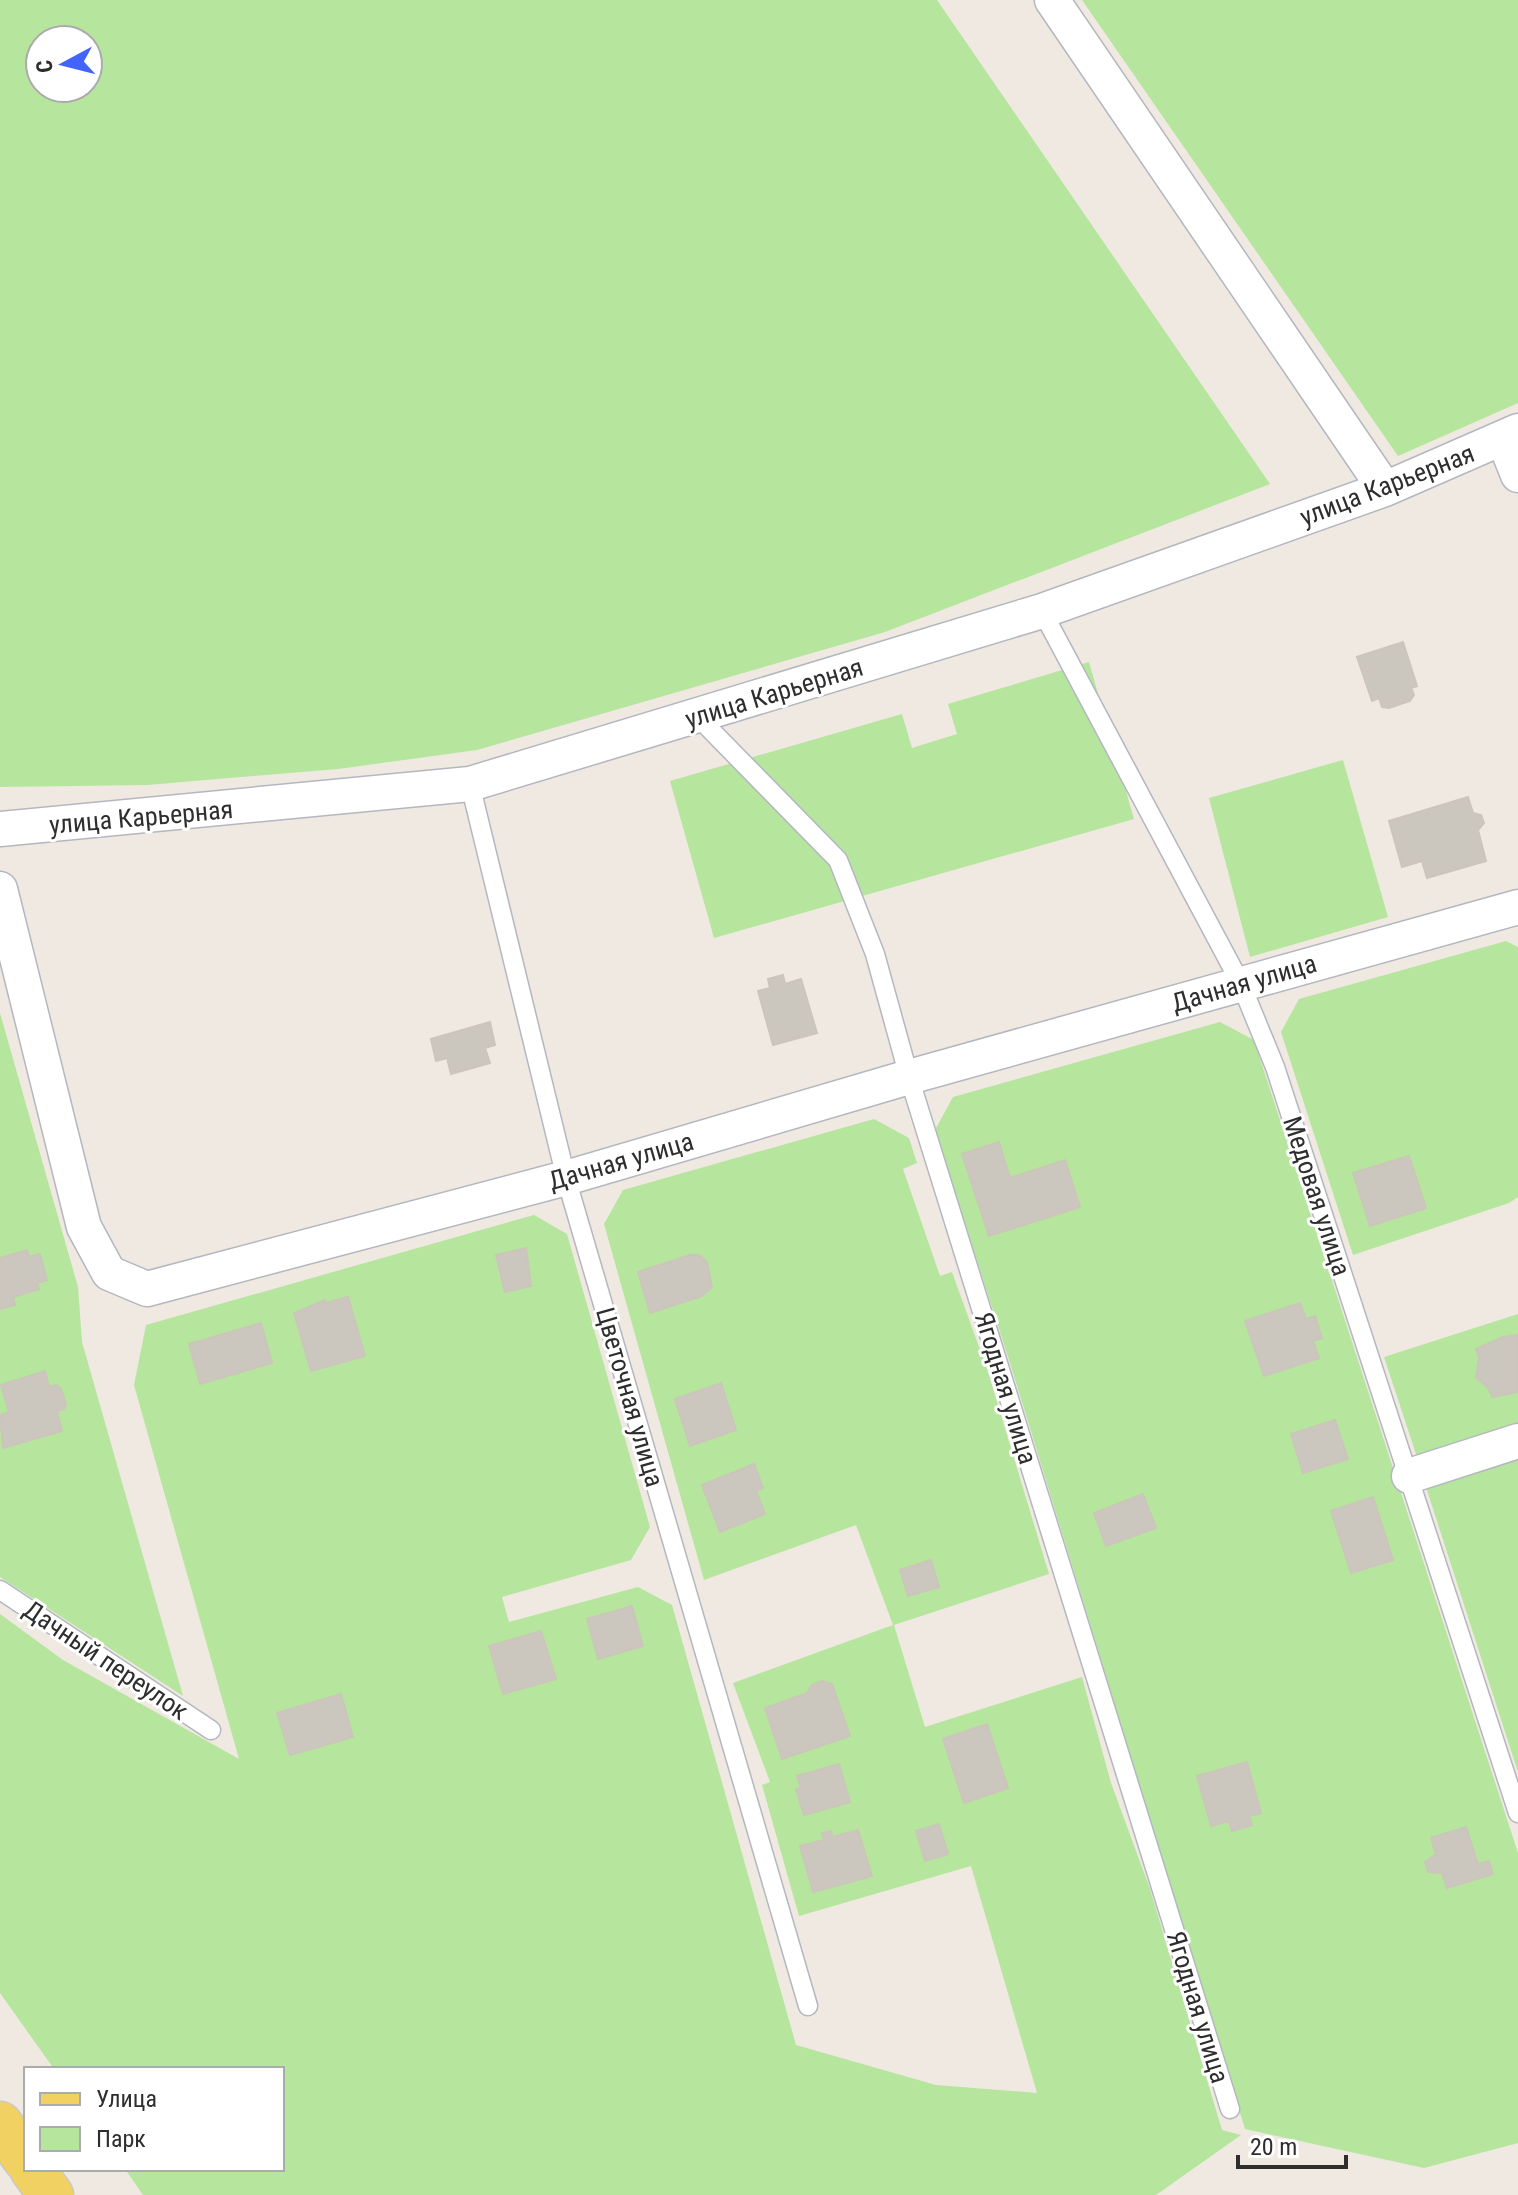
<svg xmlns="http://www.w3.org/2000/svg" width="1518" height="2195" font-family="'Roboto Condensed',sans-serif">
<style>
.green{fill:#b6e59e;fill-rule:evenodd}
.building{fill:#cbc7bf;stroke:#cbc5ba;stroke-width:2}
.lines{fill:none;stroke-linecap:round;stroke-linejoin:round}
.lane-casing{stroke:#b4b7c1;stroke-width:21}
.street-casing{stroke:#b4b7c1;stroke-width:37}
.primary-casing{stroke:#c9c9c9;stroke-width:47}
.lane{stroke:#fff;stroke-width:18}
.street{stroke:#fff;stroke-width:34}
.primary{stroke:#f2d163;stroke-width:44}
.labels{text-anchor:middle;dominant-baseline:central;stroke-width:6;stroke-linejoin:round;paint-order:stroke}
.street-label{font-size:26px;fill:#2e2e2e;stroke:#fff}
</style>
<rect width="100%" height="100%" fill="#efe9e1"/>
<path class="green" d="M0,0H937L1270,484L885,632L477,750L338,769L147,785L0,787ZM88,40V88H40V40Z
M1082,0H1518V403L1398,456Z
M1089,662L1134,819L714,938L670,781L902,714L912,748L957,734L948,704Z
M1343,760L1388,917L1250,957L1209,798Z
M1506,941L1518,947V1197L1509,1203L1353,1255L1281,1032L1299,999Z
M0,1013L78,1287L82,1342L183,1696L0,1577Z
M1220,1022L1254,1040L1518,1853V2143L1424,2168L1245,2129L1010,1363L935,1130L953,1097Z
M874,1119L909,1138L917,1163L903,1169L940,1276L952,1272L988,1372L1049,1574L894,1625L925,1727L1082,1677L1111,1783L1150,1889L1222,2130L1241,2135L1156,2195H143L125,2169H282V2069H54L0,1993V1614L63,1660L239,1759L134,1385L146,1325L534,1215L567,1234L650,1527L631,1560L502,1597L509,1622L638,1587L672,1605L796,2045L936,2085L1037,2093L971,1866L799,1916L762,1785L770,1782L733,1683L893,1625L856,1525L704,1580L604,1224L623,1190Z
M1518,1314V1428L1418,1460L1384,1357Z
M1518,1454V1772L1425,1484Z"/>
<path class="building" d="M1403,642L1417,686L1411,688L1414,695L1410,701L1389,708L1382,707L1379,698L1372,701L1357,657Z
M1468,797L1473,813L1481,815L1484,823L1478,830L1486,861L1427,878L1422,861L1402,867L1389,821Z
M783,975L785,984L801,979L817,1033L773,1045L758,991L770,988L768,979Z
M490,1022L495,1045L485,1048L490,1063L451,1074L447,1058L436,1061L431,1039Z
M999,1142L1010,1178L1065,1160L1080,1207L989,1236L962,1154Z
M1409,1156L1426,1208L1370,1226L1353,1173Z
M526,1248L531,1286L505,1292L496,1255Z
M27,1250L29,1257L40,1254L47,1280L37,1283L39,1289L13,1297L15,1305L0,1309V1258Z
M690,1255H699L707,1262L712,1287L702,1296L650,1313L638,1272Z
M348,1297L365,1356L311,1371L294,1313L325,1300L326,1303Z
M1300,1303L1306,1319L1315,1316L1322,1338L1313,1341L1319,1358L1264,1376L1245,1321Z
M261,1323L272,1363L200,1384L189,1344Z
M1518,1335V1392L1492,1397L1489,1389L1476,1377L1479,1358L1476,1349L1503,1337Z
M45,1371L49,1387L57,1385L61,1389L66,1404L64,1409L57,1411L62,1431L3,1448L0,1415L9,1412L1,1385Z
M721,1383L736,1430L690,1446L675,1399Z
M1335,1420L1348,1459L1303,1473L1291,1434Z
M754,1464L763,1488L756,1491L765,1514L720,1532L702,1485Z
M1143,1494L1156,1528L1106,1546L1094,1513Z
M1373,1497L1393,1560L1351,1573L1331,1511Z
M931,1560L939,1587L908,1596L900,1570Z
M632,1606L643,1646L598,1659L587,1619Z
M541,1631L556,1679L503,1694L489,1646Z
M822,1681L832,1684L850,1736L782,1759L765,1708L807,1693L812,1685Z
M341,1694L353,1737L290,1755L277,1713Z
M987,1724L1008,1788L964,1803L943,1739Z
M1247,1762L1261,1813L1249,1816L1252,1825L1232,1831L1229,1821L1211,1826L1197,1776Z
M839,1764L850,1802L804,1815L796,1789L801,1788L797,1776Z
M939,1824L948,1854L925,1861L916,1831Z
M1466,1827L1478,1864L1489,1861L1493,1874L1447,1888L1442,1873L1428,1872L1425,1862L1436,1854L1431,1838Z
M858,1830L872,1876L813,1892L800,1846L824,1840L822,1833L831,1831L833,1837Z"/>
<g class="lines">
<g class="lane-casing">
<path id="lane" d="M1042,611L1241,984L1275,1067L1518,1813
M698,717L838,860L875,954L909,1077L1230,2109
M470,784L566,1178L808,2006
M0,1590L211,1730"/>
</g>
<g class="street-casing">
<path id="street" d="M1052,0L1385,489
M1504,440L1518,475
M0,829L470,784L1042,611L1385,489L1518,431
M0,889L84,1227L109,1273L147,1289L566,1178L909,1077L1518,907
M1409,1476L1518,1441"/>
</g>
<g class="primary-casing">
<path id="primary" d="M0,2124L26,2160
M32,2169L51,2195"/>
</g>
<use href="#lane" class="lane"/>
<use href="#street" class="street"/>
<use href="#primary" class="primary"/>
</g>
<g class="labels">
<g class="street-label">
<text transform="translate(1387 485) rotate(-21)">улица Карьерная</text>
<text transform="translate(774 693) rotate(-17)">улица Карьерная</text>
<text transform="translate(141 817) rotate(-5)">улица Карьерная</text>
<text transform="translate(1244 983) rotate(-16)">Дачная улица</text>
<text transform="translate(621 1161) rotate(-16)">Дачная улица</text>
<text transform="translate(1317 1196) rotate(72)">Медовая улица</text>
<text transform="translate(1006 1388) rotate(73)">Ягодная улица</text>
<text transform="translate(630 1397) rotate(74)">Цветочная улица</text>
<text transform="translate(106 1660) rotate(34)">Дачный переулок</text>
<text transform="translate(1198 2007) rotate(73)">Ягодная улица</text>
</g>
</g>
<rect x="24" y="2067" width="260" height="104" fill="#ffffff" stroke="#ababab" stroke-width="2"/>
<rect x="40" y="2093" width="40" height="12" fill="#f2d163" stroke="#ababab" stroke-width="2"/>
<text x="96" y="2107" font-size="24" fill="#2e2e2e">Улица</text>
<rect x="40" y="2127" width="40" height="24" fill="#b6e59e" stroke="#ababab" stroke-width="2"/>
<text x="96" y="2147" font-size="24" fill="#2e2e2e">Парк</text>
<g transform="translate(64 64) rotate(263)"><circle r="38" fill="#ffffff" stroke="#ababab" stroke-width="2"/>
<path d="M0-6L14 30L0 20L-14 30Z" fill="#4264fb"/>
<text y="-12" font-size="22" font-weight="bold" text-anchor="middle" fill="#2e2e2e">С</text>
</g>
<path d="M1238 2155v12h108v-12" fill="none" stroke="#2e2e2e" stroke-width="4"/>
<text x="1250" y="2155" font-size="24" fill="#2e2e2e" stroke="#ffffff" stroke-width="6" paint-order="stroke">20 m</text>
</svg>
